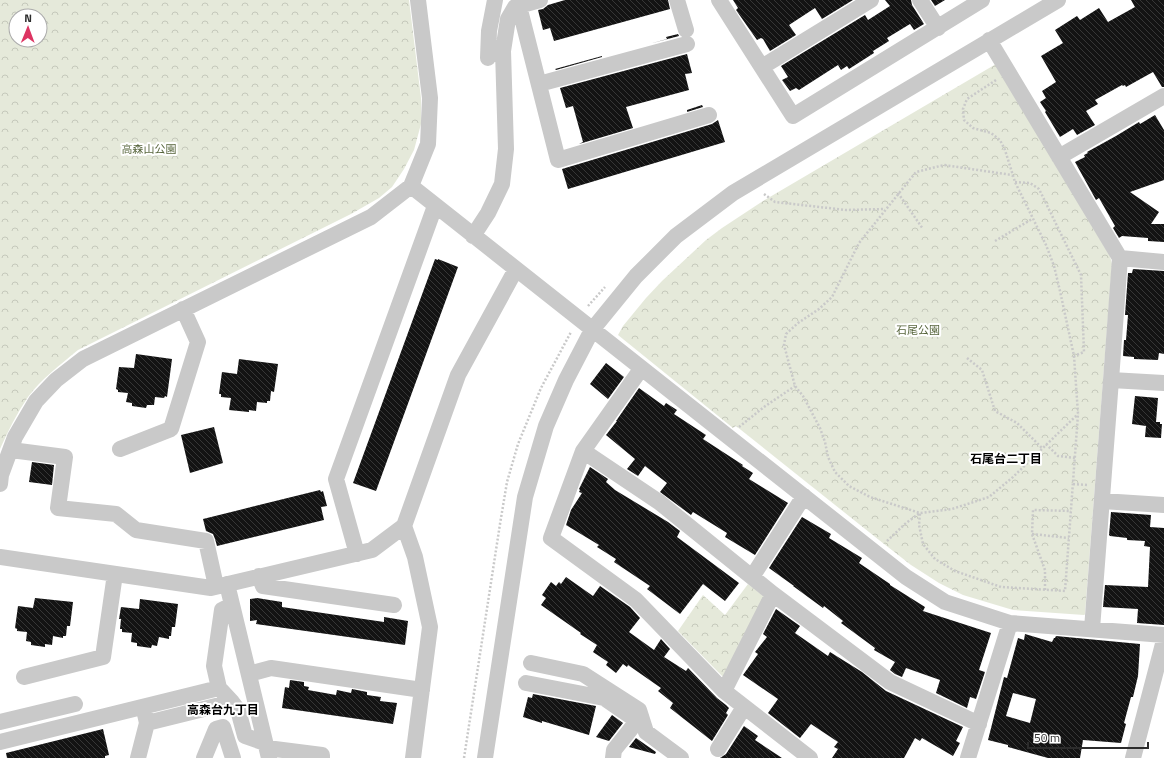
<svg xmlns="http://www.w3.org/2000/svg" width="1164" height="758" font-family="'Titillium Web','Noto Sans JP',sans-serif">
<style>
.park{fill:url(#park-crowns);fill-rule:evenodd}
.building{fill:url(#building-back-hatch);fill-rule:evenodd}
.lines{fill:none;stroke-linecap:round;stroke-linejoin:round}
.path{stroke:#c9c9c9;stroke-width:2.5;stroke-dasharray:2 2;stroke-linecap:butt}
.minor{stroke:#c9c9c9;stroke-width:16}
.labels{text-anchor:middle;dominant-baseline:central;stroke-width:4;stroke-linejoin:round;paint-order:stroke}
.park-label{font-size:11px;fill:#57653c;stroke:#fff}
.neighbourhood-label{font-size:12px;font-weight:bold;fill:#000;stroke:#fff}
</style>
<defs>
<pattern id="park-crowns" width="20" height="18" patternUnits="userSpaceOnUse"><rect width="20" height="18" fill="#e5e9da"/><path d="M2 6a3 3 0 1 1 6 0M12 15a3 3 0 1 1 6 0" fill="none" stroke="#c5c8bb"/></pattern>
<pattern id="building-back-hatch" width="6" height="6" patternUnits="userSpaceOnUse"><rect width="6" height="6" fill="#131313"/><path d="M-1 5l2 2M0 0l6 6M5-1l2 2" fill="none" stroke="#363636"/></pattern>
</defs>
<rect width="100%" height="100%" fill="#fff"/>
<path class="park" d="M0,0H409L421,98V124L414,150L404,169L392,187L379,198L351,214L78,350C60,365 41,379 28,397C17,413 8,431 0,449ZM16,16H40V40H16Z
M996,64L1110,256L1112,264L1085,614L1084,615L1013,610L963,595L939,583L911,565L879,540L736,426L733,428L618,335L623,326L646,298L662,281L706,240L722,228L763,201Z
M748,584L766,598L724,678L678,631L703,595L725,615Z"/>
<path class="building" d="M565,0H668L670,9L554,41L550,28L543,30L538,10L543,9L548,5Z
M733,0H853L822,19L815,8L789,25L796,35L770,51L763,39L761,38L757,40L736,10L738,8Z
M885,0H911L912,5L924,24L914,30L910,24L887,38L889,41L873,51L874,53L849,69L847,66L841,70L838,65L799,90L796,88L790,91L782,80L788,77L781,66L865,15L868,20L890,6Z
M931,0H945L935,6Z
M1131,0H1164V87H1162L1153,72L1126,87L1125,85L1123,86L1122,85L1095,100L1098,104L1086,111L1095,125L1077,135L1073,129L1060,137L1045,112L1046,111L1040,102L1046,98L1042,91L1056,82L1041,56L1063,43L1055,30L1077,16L1080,20L1099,8L1108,22L1135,7Z
M678,34L679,36L649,44L667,39L666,37Z
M687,54L692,73L685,74L689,90L626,107L633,128L579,144L583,142L573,106L566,108L560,88Z
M602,56V57L556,70L555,69Z
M702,105L703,107L687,112V110Z
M1155,115L1164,130V180L1130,192L1159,212L1151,224H1164V242L1148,241V238L1122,236L1119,238L1113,228L1115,226L1099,198L1096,200L1075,162L1085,157L1084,155L1088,153L1087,152L1116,136L1139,122L1140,124Z
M718,120L725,142L568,189L562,169L712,124Z
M435,259L438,260V259L458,267L376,491L353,483Z
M1133,269L1164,271V354L1159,353L1158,360L1134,359V357L1123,356L1124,340H1126L1128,315H1125L1128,273H1132Z
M136,354L172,359L167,397L165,396L164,398L155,397L154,405H147L146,408L132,406V403L126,402L128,393L118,392V390L116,389L119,367L134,368Z
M239,359L278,364L274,392L271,391L270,401H267V403L257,402L256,411L249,410V412L229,410L231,398L221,397V394H219L222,372L237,374Z
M606,363L624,377L608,399L590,384Z
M639,388L664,406L666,403L677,410L674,414L706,435L703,439L743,465L742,466L753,473L749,479L788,503L755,555L725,537L727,533L693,512L691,515L660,492L667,483L645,466L638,476L627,469L635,459L606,435L617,421H616Z
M1135,396L1158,398L1156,422H1160V424H1162L1161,438L1145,437L1146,426L1132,424Z
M214,427L223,463L190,473L181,435Z
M32,462L54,465L52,485L29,482Z
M590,467L608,479L606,482L615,490L668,522L680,531L677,537L739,583L725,601L703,584L680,614L647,589L650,586L614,562L616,559L597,547L599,545L566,525L571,510L582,493L579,492L580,490L579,489Z
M320,490L321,492L323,491L327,506L321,507L324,520L217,546L215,539L213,534L206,531L203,519Z
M1111,512L1151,515L1150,527L1164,528V625L1137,623L1138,609L1103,607L1105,585L1148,587L1150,547L1144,546L1145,541L1127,540V538L1110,536L1109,535Z
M802,517L831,534L829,538L862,558L859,563L890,584V585L925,607L923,611L991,633L979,670L985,672L976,699L970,697L967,708L936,693L940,680L906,668L902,677L895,674L890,670L895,662L874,650L875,648L841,623L843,621L824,606L823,608L793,586H794L769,568Z
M566,577L593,596L600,586L630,607L640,618L629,632L654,650L661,639L670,649L664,657L686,671L688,668L689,669L717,698L726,705L729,708L726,713L728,715L712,741L670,708L673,703L658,691L661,688L628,665L627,667L623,664L616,673L606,665L608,662L593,652L597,645L580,634L581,633L541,605L546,598L542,595L551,582L556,586L559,582L561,584Z
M35,598L73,602L70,626H67L66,636H63V638L53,636L52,645L45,644V647L31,645V642L26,641L27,632L17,631V629L15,628L18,606L33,608Z
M257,598L282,602V607L384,622V617L408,621L405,645L256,624L257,620L250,621V599Z
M140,599L178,604L175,627H172L171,636H169V639L159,637L157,646L152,645L151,648L137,646V643L131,642L132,633L122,632V629H120L121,619H119L121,607L139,609Z
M776,609L800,626L795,633L828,656L830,652L862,672L886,691L963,727L956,741L960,743L953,756L922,738L920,741L915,738L904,758H832L838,749L834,747L838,742L811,724L800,738L768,713L778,699L743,675L758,654L755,652L767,637L763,634Z
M1025,634L1052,642L1054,638H1055L1056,636L1140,644L1138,676L1133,697H1131L1124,723L1126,724L1121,743L1083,740L1080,758H1048L1008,747V745L988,740L1004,677L1007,678L1018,638L1024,640ZM1013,693L1036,699L1030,723L1006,716Z
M290,680L304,682V686L309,687L308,690L336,695L337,690L351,693L352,689L367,692V695L381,697L380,701L397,703L393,724L282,708L285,687L289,688Z
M533,694L596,706L589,735L542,721V723L523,717L528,697L532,698Z
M612,715L623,723L609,741L596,737Z
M744,726L758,736L755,740L782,758H720L726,754Z
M103,729L109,755L105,756V758H7L6,753Z
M636,738L656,752L655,754L629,747Z"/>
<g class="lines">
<path class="path" d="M996,80L967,99L963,109L964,120L973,128L991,133L1000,140L1005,150L1015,182L1046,245L1054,266L1060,291L1074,356L1078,414L1065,591L1001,587L955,571L935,559L923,544L919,525L920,513L870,497L849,486L835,472L828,457L825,442L820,428L803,396L795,386L784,345L786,334L798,323L819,309L832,297L859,243L916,172L944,165L1012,175
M1015,182L1030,183L1039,189L1081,275L1084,352L1074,356
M898,193L923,229
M764,194L775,202L846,210L885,209
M995,241L1032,219
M588,306L605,287
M967,358L982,370L995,411L1017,423L1042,448
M739,427L764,407L795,386
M1046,444L1058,456L1075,458
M1073,484L1088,485
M1032,534L1069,538
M887,541L906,523L920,513L952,509L989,497L1013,477L1078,414
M1045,590V570L1032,534L1033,510L1071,511
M464,758L500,524L507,482L518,444L541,388L571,332"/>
<path class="minor" d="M677,0L686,30
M719,0L793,116L982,0
M920,0L938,28
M519,6L558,160L709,115
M989,40L1120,258L1111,380L1092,629
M488,58L489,31L495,0
M762,67L871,0
M539,84L687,44
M1059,157L1164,96
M411,186L906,577L945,602L1010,623L1164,635
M473,236L488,213L502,184L506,149L503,51L508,19L515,7L540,0
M1120,258L1164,262
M641,369L583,451L551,538L636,600L724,691L810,758
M1111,380L1164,383
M120,449L171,429L198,342L183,309
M11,450L65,457L58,508L116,514L136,530L206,541L216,586
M583,451L659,502L773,594L890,682L979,724
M0,484L1,475L15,437L36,401L56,380L83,359L371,217L411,186L428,144L430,98L418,0
M1102,501L1164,505
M404,526L415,557L430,627L413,758
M357,554L336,479L435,206
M0,557L211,588L372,550L404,526L458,375L516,269
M259,576L263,586L394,605
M752,577L804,496
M227,584L269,758
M232,605L222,610L214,666L219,688L232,702L238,710L245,736L265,743
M531,663L583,674L639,710L646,732L681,758
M249,674L271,668L422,690
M24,677L103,657L115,574
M526,683L604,698L633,718L634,725L614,750L613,758
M724,691L773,594
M0,722L75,704
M147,723L232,702
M0,742L219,688
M267,748L322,755V758
M718,749L744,707
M138,758L147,723L145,714
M204,758L216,729L223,727L233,758
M485,758L525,497L546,426L566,380L592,330L636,276L676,236L733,193L1058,0
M968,758L1010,623
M1133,758L1164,640"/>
</g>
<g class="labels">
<g class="park-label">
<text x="149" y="149">高森山公園</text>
<text x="918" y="330">石尾公園</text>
</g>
<g class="neighbourhood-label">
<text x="1006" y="458">石尾台二丁目</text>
<text x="223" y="709">高森台九丁目</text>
</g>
</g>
<g transform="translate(28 28) rotate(1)"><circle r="19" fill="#ffffff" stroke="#ababab"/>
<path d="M0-3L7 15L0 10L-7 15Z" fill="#dd3462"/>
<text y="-6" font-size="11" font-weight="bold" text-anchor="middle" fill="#2c2c2c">N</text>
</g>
<path d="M1028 742v6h120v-6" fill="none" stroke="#2c2c2c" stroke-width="2"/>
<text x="1034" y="742" font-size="12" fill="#2c2c2c" stroke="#ffffff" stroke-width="3" paint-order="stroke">50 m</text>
</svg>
